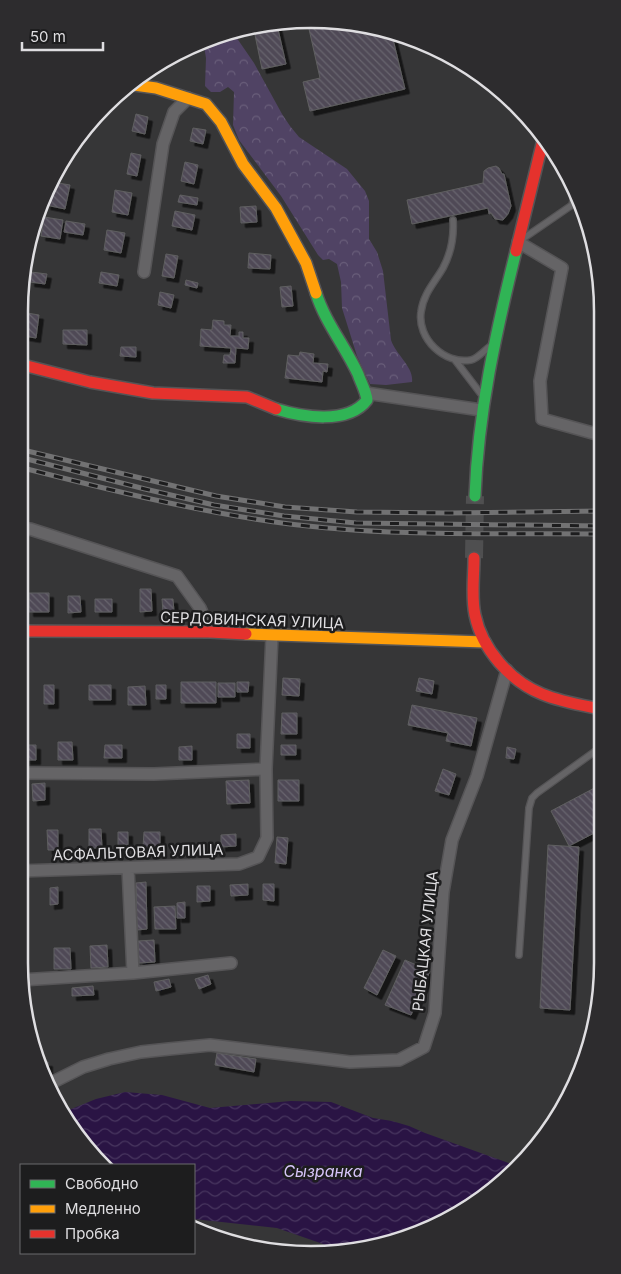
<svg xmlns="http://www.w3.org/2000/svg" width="621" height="1274" font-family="Inter,sans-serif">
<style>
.forest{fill:url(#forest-crowns)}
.water{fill:url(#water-waves)}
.building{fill:url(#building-back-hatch);stroke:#5f5f60;filter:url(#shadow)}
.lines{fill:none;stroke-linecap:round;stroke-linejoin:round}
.primary-tunnel{stroke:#4f4f50;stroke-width:18;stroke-dasharray:18 9;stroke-linecap:butt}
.lane-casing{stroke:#555456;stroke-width:8}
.street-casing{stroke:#555456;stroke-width:14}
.fast-casing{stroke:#555456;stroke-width:14}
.slow-casing{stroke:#555456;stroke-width:14}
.jam-casing{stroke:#555456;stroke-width:14}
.lane{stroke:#656466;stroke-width:5.5}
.street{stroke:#656466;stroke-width:11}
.fast{stroke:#30b455;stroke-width:11}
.slow{stroke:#ff9f0a;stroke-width:11}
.jam{stroke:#e5322d;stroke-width:11}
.rail-casing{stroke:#727273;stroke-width:5}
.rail{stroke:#1d1d1e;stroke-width:3;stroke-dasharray:9;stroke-linecap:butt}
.labels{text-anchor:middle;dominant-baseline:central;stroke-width:5;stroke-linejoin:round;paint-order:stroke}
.street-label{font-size:15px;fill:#dfdee1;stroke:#1d1d1e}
.water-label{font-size:16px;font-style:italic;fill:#d6c4f8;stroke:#1d1d1e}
.rim{fill:none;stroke:#dfdee1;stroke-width:2.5}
</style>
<defs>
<pattern id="forest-crowns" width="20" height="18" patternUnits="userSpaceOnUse" patternTransform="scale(1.25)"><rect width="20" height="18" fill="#504364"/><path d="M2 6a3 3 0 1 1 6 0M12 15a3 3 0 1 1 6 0" fill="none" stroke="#695e7a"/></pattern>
<pattern id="water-waves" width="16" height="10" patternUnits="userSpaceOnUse" patternTransform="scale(1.25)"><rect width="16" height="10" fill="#2a1444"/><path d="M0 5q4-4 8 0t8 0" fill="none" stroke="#48365f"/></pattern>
<pattern id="building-back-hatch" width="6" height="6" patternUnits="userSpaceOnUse" patternTransform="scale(1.25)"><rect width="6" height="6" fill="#4f4a56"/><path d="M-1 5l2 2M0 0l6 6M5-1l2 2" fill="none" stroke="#68646e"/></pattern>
<filter id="shadow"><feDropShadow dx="4.5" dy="4.5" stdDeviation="0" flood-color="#0009"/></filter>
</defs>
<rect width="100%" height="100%" fill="#363637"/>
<path class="forest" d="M234,34L254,63L282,114L290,126L299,137L347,169L365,191L369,201V239L377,252L383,271L391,340C396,355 414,367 412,382L386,385L370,384L357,356L342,308L341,282L337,264L329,259L323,260L318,255L281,196L239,140L233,125L234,92L228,87L220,92H211L205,86L206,58L203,40Z"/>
<path class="water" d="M125,1092L162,1095L210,1108L291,1101L331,1102L373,1118L392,1121L409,1126L425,1133L517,1166L440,1225L349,1253L277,1228L194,1219V1165H106L79,1141L64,1112L96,1099Z"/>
<path class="building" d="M311,19L392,35L405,89L310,111L303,82L320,78L307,20Z
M277,25L286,64L262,69L254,30Z
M136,114L148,117L145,134L132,131Z
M193,128L206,130L203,144L190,141Z
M131,153L141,155L137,176L127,174Z
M185,162L198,165L194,184L181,181Z
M496,166L499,168L502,174H504L511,206L508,214L503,220L495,219L491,213L489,214L488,208L412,224L407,200L483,183L484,171L488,168Z
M52,182L70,185L65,209L46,205L50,185Z
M115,190L132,193L128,215L112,212Z
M180,195L198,198L197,205L178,202Z
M256,206L257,222L241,223L240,207Z
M175,211L195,215L192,230L172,226Z
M44,217L63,220L60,239L41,236Z
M66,221L85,224L83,235L64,232Z
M107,230L125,233L121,253L104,250Z
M249,253L271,255L270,269L248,268Z
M166,254L178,256L174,278L162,276Z
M31,272L47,274L45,284L30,282Z
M101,272L119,275L117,286L99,283Z
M186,280L198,283L197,288L185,285Z
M291,286L293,306L282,307L280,287Z
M160,292L174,295L171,308L158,305Z
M27,313L39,315L36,338L24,336Z
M213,320L224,321V325H231L230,336H239V332H243V338H249L248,349L236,348L235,363H223L224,355H230L231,348L200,346L201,329L212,330Z
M63,330H87V345L63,344Z
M121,347H136V357L120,356Z
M300,352L314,354L313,363L328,364L327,372L323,371L322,382L285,378L288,355L299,356Z
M140,589H151L152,611L140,612Z
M29,593H49V612H29Z
M68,596H80L81,612L68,613Z
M95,599H112V612H95Z
M162,599H173L174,612H163Z
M283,678L300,679L299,696L282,695Z
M419,678L434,681L432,694L416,691Z
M181,682H216V703H181Z
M237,682H249L248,692H237Z
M218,683H235V697H218Z
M44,685H54V704H44Z
M89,685H111V700H89Z
M156,685H166V699H156Z
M145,686L146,705H128V687Z
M412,705L477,718L471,746L446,741L448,733L408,725Z
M282,713H297V734H281Z
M237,734H250V748H237Z
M58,742H72L73,760H58Z
M26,745H36V760H26Z
M105,745H122V758H104Z
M281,745H296V755H281Z
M192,746V760H179V747Z
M507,747L516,749L514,759L506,758Z
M443,769L456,774L449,795L435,791Z
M249,780L250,803L227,804L226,781Z
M278,780H299V801H278Z
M45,783V800L33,801L32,784Z
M602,784V829L569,846L551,811Z
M89,829H101L102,848H89Z
M47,830H58V850H48Z
M118,832H128V845H118Z
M144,832H160V848L143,847Z
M236,834V846L221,847V835Z
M277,837L288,838L286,864L275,863Z
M548,845L579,847L570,1010L540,1008Z
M146,882L147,929L137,930L136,883Z
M248,884V895L231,896L230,885Z
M263,884H274V901L263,900Z
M197,886H210V901L197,902Z
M58,887V904L50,905V888Z
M185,902V918H177V903Z
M175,906L176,929H155L154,907Z
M154,940L155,962L139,963L138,941Z
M107,945L108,967L91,968L90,946Z
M54,948H70L71,969H54Z
M383,950L396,956L377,995L364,988Z
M405,960L430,971L411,1015L385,1005Z
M208,975L211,984L199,989L195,979Z
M169,979L171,987L156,991L154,982Z
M93,986L94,995L72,996V988Z
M217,1053L256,1059L254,1072L215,1065Z
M37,1062H48V1072H42Z"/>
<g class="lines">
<path class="primary-tunnel" d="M474,558L475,496"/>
<g class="lane-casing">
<path id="lane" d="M453,220C454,236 451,253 443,268C435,282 423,294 421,312C417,338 444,365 471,360C477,359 484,351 489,347
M524,238L572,205L575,191
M455,360L481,394
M519,955L529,808L532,798L537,793L601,747"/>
</g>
<g class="street-casing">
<path id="street" d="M518,242L562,268L540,381L542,419L600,435
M144,272L163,144L174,112L188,98
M366,393L481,410
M19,530L30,529L177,576L200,608L210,632
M19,773L154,774L266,769
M128,868L133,973
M19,871L239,864L258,857L267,838L266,769L272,636
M21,980L133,973L231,963
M49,1084L83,1067L109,1059L141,1052L169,1049L210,1045L350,1062L399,1060L424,1047L435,1013L443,892L452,840L477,776L507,670"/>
</g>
<g class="fast-casing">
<path id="fast" d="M276,409C302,417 348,425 367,400C366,391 361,383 358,374C345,346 325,322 316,293
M475,496C478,412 496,332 516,251"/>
</g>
<g class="slow-casing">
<path id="slow" d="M134,85L156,88L206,104L221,122L243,164L276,208L306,263L316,293
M246,634L485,642"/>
</g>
<g class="jam-casing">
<path id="jam" d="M516,251L544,136
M19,364L90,382L153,393L247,397L276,409
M474,558C474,577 471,597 475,615C482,649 510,681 542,694C561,702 581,705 601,709
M19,631L210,632L246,634"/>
</g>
<use href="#lane" class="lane"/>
<use href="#street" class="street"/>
<use href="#fast" class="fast"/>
<use href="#slow" class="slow"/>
<use href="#jam" class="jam"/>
<g class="rail-casing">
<path id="rail" d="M19,449L216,496L285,507L357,512L449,513L601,511
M19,457L145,489L214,505L284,516L356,523L601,526
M19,467C106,489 193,511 282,523C387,537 495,533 601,534"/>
</g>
<use href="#rail" class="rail"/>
</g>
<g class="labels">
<g class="street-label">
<text transform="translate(252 620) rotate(2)">СЕРДОВИНСКАЯ УЛИЦА</text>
<text transform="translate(138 852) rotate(-2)">АСФАЛЬТОВАЯ УЛИЦА</text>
<text transform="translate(425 941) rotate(-84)">РЫБАЦКАЯ УЛИЦА</text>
</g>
<g class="water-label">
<text x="323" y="1171">Сызранка</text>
</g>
</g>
<path d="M0 0H621V1274H0ZM311 28H311A283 283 0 0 1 594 311V963A283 283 0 0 1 311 1246H311A283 283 0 0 1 28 963V311A283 283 0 0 1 311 28Z" fill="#2d2c2e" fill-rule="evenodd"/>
<path class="rim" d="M311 28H311A283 283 0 0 1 594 311V963A283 283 0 0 1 311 1246H311A283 283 0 0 1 28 963V311A283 283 0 0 1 311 28Z"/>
<rect x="20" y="1164" width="175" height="90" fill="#1d1d1e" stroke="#6b6a6c"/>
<rect x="30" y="1180" width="25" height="8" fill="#30b455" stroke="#6b6a6c"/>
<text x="65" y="1189" font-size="15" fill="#dfdee1">Свободно</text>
<rect x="30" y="1205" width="25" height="8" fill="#ff9f0a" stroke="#6b6a6c"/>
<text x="65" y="1214" font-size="15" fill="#dfdee1">Медленно</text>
<rect x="30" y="1230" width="25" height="8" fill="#e5322d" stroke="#6b6a6c"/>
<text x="65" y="1239" font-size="15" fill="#dfdee1">Пробка</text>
<path d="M22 42v8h81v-8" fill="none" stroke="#dfdee1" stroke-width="2.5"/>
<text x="30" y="42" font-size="15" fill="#dfdee1" stroke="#1d1d1e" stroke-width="4" paint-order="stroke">50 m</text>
</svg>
